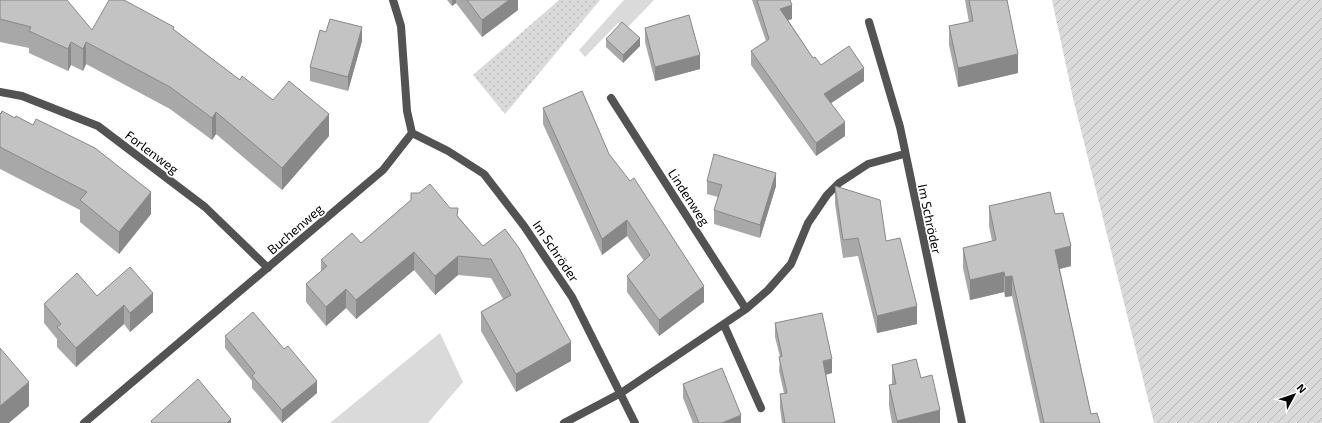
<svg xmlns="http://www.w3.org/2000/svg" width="1322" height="423" font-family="'Exo 2',sans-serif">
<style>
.grass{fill:#dadada}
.park{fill:url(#park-dots)}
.garden{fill:url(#garden-furrows)}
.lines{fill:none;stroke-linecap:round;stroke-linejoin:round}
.street{stroke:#535353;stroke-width:8}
.wall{fill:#a8a8a8}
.shaded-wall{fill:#888}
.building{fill:#c3c3c3;stroke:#888}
.labels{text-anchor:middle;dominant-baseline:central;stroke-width:3.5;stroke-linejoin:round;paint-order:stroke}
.street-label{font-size:13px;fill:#000;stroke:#fff}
</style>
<defs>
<pattern id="park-dots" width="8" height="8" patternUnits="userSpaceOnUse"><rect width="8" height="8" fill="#dadada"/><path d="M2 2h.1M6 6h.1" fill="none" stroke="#b9b9b9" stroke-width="1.8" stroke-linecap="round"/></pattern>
<pattern id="garden-furrows" width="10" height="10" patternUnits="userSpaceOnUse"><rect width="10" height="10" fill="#dadada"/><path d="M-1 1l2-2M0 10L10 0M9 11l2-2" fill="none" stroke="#b9b9b9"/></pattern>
</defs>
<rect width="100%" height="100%" fill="#fff"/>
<path class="grass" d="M624,0H654L625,30L618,23L585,57L579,50Z
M440,333L463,382L428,423H330Z"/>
<path class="park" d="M559,0H600L505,114L473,75Z"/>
<path class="garden" d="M1052,0H1322V423H1154L1073,98Z"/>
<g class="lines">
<path class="street" d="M869,22L900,127L962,423
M0,92L22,96L98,126L205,207L268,268
M611,98L746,309
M412,133L448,151L484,174L524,226L572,297L635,423
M724,325L761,408
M84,423L383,170L412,133L407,111L401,26L393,0
M564,423L621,393L746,309L768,290L791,264L808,223L827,195L839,183L868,164L904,154"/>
</g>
<path class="wall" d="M0,0L92,30H174L240,80L273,100L329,136L282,190L216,134L212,140L170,109L86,64L83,71L71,65L68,71L29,53V48L0,42Z
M447,0H518V10L482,37L456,3L452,6Z
M752,0H790L792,19L788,20L813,58L821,65L864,81L831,103L845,136L816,156L751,65V51L766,41Z
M965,0H1007L1018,73L958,87L949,45V26L969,22Z
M645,28L700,69L655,81L645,42Z
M606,39L640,46L623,63L606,47Z
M362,41L348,91L310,81V67Z
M543,108L609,154L704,302L659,336L627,292V276L644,261L627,236L602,255L543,124Z
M0,113L151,214L119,254L80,222V210L0,169Z
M707,181L776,186L760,238L714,224V210L718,197L707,194Z
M835,186L886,241L917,324L877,333L858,256L843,258L835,204Z
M411,200L458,216L571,361L516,392L481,331V312L503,299L491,278L458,275L435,295L414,270L356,319L346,308L326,326L306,302V284L321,271V260L361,243Z
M989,206L1055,214L1071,266L1060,269L1091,414L1100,423H1040L1012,296L1005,297L1004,292L970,300L963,268V248L992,241L989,226Z
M97,296L153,312L130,332L124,324L76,367L57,347V339L44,323V304Z
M775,323L832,373L826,375L835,423H782L780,408V394L784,393L779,371L780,357L775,337Z
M225,336L317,393L282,423L252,388V381L225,348Z
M892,365L921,378L940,423H892L889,406V385H892Z
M683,384L741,423H693L683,398Z"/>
<path class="shaded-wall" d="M452,0H456V3L452,6Z
M509,0H518V10L482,37V20Z
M792,5V19L780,23V9Z
M362,27V41L348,91V77Z
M640,38V46L623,63V55Z
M71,42V65L68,71V49Z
M86,42V64L83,71V49Z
M1018,54V73L958,87V68Z
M700,55V69L655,81V67Z
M864,68V81L824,108V94Z
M216,112V134L212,140V118Z
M329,114V136L282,190V168Z
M845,122V136L816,156V143Z
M776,173V186L760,238V225Z
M151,192V214L119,254V232Z
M627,220V236L602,255V239Z
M1071,246V266L1055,270V250Z
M414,252V270L356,319V300Z
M458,256V275L435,295V276Z
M1004,272V292L970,300V280Z
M1012,276V296L1005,297V277Z
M704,286V302L659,336V320Z
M346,289V308L326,326V307Z
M153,293V312L130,332V313Z
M124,305V324L76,367V348Z
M917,306V324L877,333V316Z
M571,342V361L516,392V374Z
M832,359V373L823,375V361Z
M317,381V393L282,423V410Z
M29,382V406L9,423H0V406Z
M940,410V423H897V421Z
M741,415V423H722Z
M231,419V423H227Z"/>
<path class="building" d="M0,0H67L92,30L109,0H124L174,27L173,29L240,80L242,76L273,100L289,81L329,114L282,168L216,112L212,118L170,87L86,42L83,49L71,42L68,49L29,31L31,27L0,19Z
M467,0H509L482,20Z
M757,0H790L792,5L780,9L813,58L815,57L821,65L849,46L864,68L824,94L845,122L816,143L751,51L769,39Z
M969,0H1007L1018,54L958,68L949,26L973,21Z
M689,15L700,55L655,67L645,28Z
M330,19L362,27L348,77L310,67L320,30L326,32Z
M622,22L640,38L623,55L606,39Z
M582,91L609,154L630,181L634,178L704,286L659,320L627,276L650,255L627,220L602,239L543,108Z
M2,111L15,118L16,116L33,125L36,119L95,148L151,192L119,232L80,200L87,192L0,147V113L1,114Z
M714,154L776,173L760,225L714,210L722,185L707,181Z
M430,184L450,208H458L457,216L483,246L505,229L519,248L571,342L516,374L481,312L511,295L491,259L458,256L435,276L414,252L356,300L346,289L326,307L306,284L327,266L321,260L352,233L361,243L411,200V193H419Z
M835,186L880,200L886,241L900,238L917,306L877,316L858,238L843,240Z
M1050,192L1055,214L1063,213L1071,246L1055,250L1091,414L1097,413L1100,423H1044L1012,276L1005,277L1004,272L970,280L963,248L996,240L989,206Z
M130,267L153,293L130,313L124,305L76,348L57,327L61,324L44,304L77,273L97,296Z
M253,312L284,349L288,346L317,381L282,410L252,376L255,373L225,336Z
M822,313L832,359L823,361L835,423H785L780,394L787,393L779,357L782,356L775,323Z
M0,348L29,382L0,406Z
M916,359L921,378L932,375L940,410L897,421L889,385L896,384L892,365Z
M722,368L741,415L722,423H699L683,384Z
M198,379L231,419L227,423H152L151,421Z"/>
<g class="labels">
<g class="street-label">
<text transform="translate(152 152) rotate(37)">Forlenweg</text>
<text transform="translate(689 197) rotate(57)">Lindenweg</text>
<text transform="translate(930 219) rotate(78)">Im Schröder</text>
<text transform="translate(295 229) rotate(-41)">Buchenweg</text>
<text transform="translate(556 251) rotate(56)">Im Schröder</text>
</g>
</g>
<g transform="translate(1294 395) rotate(50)" stroke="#ffffff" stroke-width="3" paint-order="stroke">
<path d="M0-3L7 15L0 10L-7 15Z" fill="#000000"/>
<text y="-6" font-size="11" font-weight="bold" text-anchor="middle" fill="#000000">N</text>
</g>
</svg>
